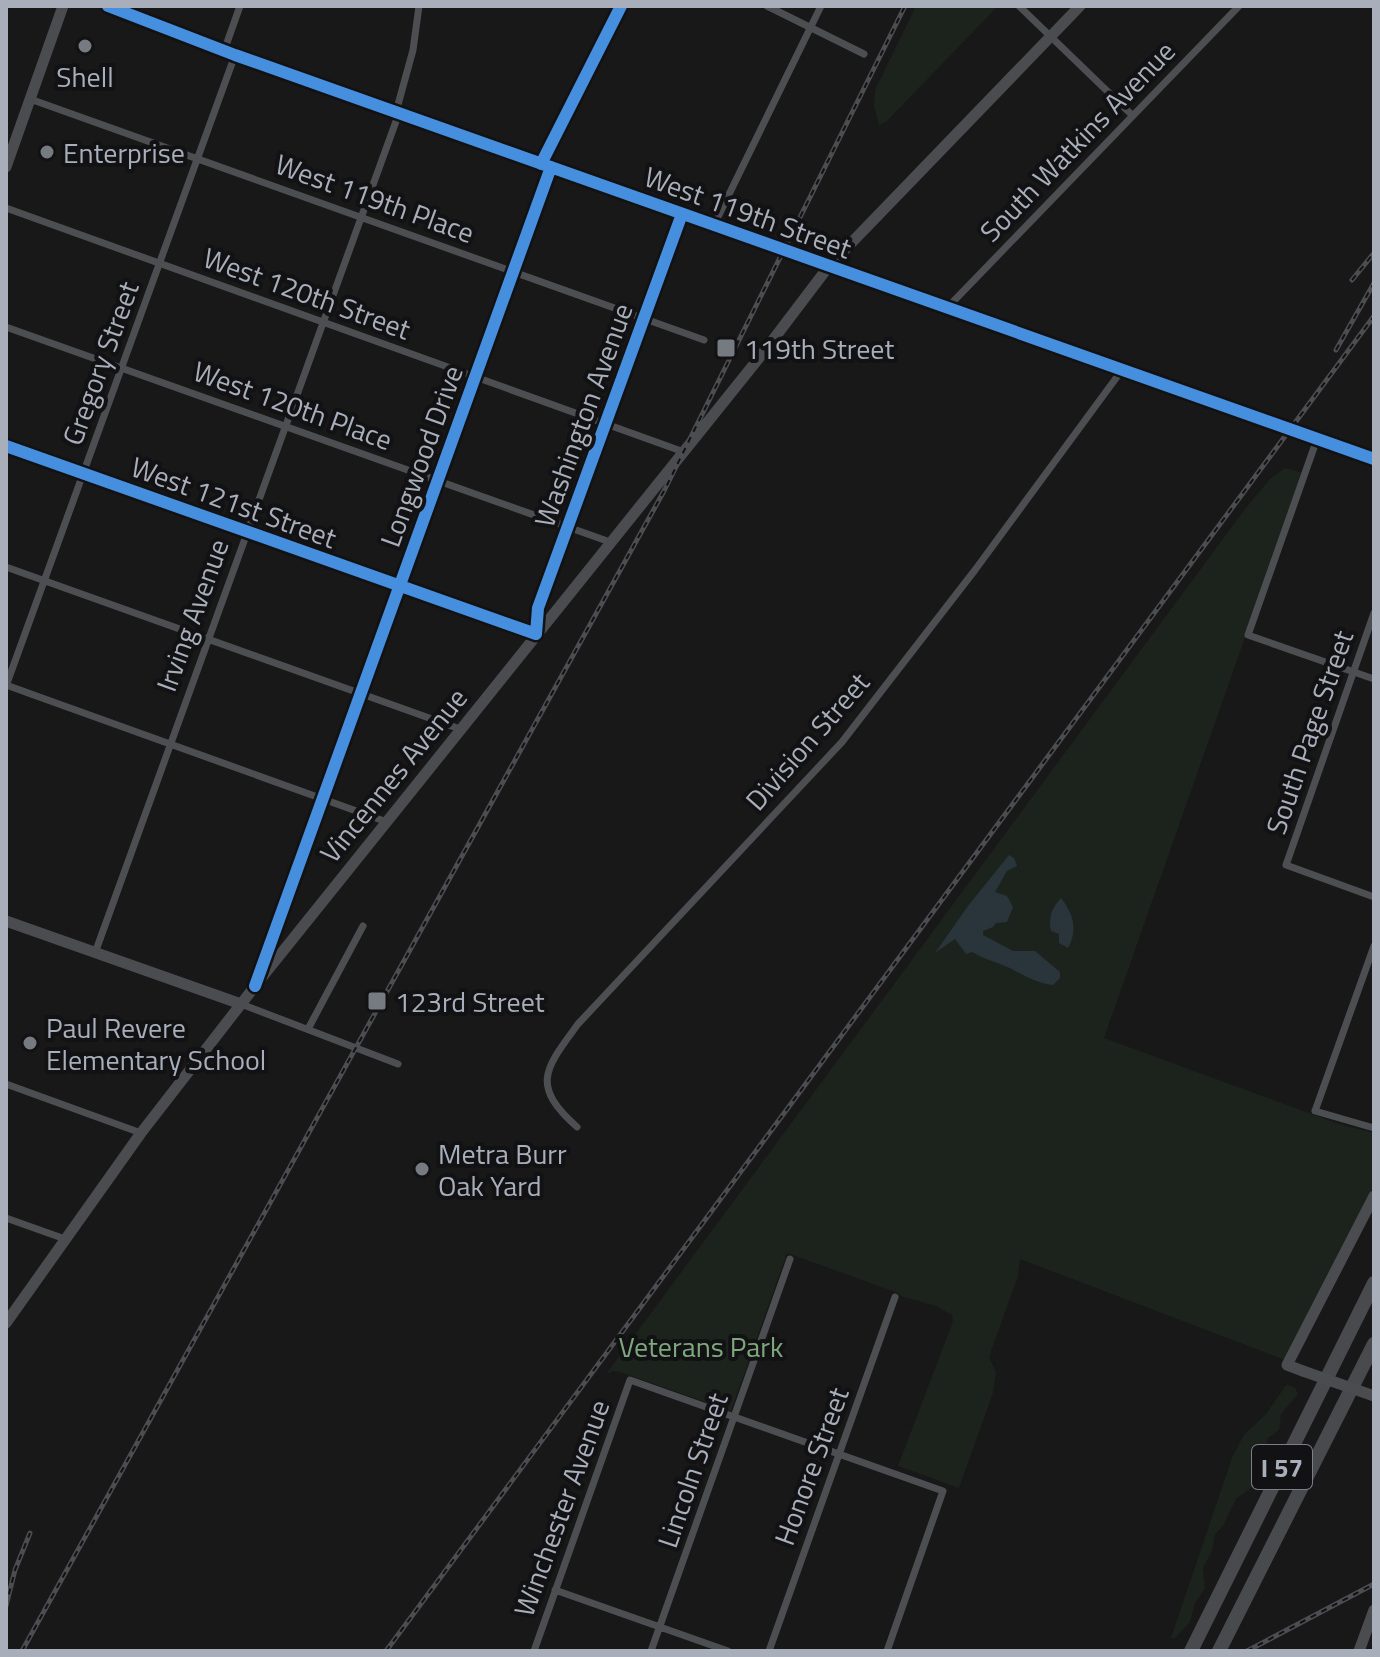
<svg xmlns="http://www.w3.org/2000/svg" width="1380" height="1657" font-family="'Titillium Web',sans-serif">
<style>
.green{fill:#1b231c}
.water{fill:#2a343b}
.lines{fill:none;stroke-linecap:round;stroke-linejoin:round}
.street{stroke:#4c4e51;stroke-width:7}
.secondary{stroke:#4a4c4f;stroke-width:11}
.highway{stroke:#494a4e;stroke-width:14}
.rail-casing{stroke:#4c4d50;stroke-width:5}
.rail{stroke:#121214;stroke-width:2;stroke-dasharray:6;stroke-linecap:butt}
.secondary-bridge{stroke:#4a4c4f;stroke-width:11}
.cycleway-casing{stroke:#121214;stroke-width:17}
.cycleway{stroke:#468fdf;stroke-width:12}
.poi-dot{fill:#767a81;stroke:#121214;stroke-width:3}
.labels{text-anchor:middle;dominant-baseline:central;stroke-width:8;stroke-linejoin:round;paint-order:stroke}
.shield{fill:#121214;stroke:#7b8088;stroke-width:2}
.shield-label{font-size:26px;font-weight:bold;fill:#a8afba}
.poi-label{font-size:28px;fill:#a8afba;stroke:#121214;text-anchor:start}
.street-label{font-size:28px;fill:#a8afba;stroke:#121214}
.park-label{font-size:28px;fill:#7ea77d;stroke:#121214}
</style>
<rect width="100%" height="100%" fill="#181818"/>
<path class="green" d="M916,6H998L886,122L879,125L874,106L875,90Z
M1285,468L1303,473L1104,1038L1339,1124L1374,1133V1185L1285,1360L1020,1259L1018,1276L989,1357L996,1372L993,1393L959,1488L898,1466L953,1321L952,1315L936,1306L901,1296L898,1293L787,1253L731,1411L620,1372L613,1371L606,1374L1245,509L1270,479Z
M1286,1385L1295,1387L1298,1394L1281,1414L1279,1430L1268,1438L1252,1487L1236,1499L1223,1526L1215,1534L1212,1551L1203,1568L1205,1588L1195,1603L1190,1622L1175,1638H1171L1233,1455L1244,1435L1266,1414Z"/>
<path class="water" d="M1009,855L1014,858L1017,866L1007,871L995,892L1007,896L1013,907L1007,922L996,923L993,927L983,931V935L1013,951H1035L1060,972V978L1053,985C1037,983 1025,976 1012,969C1000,963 985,960 972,952L966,954L955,939L935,953L968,906Z
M1061,898C1072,912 1079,929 1068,948L1059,943V934L1051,931C1048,917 1052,908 1061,898Z"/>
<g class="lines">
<path class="street" d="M767,6L864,54
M1019,6L1132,115
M224,51L240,6
M30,99L704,340
M396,112L413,50L419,6
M6,208L684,452
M714,225L821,6
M947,308L1239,6
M6,327L610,542
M1317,439L1248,635L1374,679
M6,446L536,634L538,608L682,214
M6,567L460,729
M1374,613L1286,865L1374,897
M6,685L387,822
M6,686L235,55
M1374,946L1315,1111L1374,1128
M95,953L399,113
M258,978L551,167
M241,1004L398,1064
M308,1029L363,926
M6,1084L141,1133
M577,1127C530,1085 545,1069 578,1024L842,742L975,570L1122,370
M6,1218L65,1239
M555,1590L728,1651
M534,1651L630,1380L943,1491L887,1651
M651,1651L790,1259
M769,1651L895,1297"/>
<path class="secondary" d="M108,6L235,55L1374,459
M541,164L621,6
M6,167L63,6
M6,921L241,1004
M6,1323L141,1133L255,986L763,353L829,266L1080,6
M1303,1371L1287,1365L1374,1196
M1359,1651L1374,1610"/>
<path class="highway" d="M1191,1651L1374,1283
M1219,1651L1374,1344"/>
<g class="rail-casing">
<path id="rail" d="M1352,280L1374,253
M1336,350L1374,283
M6,1606L15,1570L30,1533
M22,1651L664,491L905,6
M386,1651L1374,316
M1247,1651L1374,1584"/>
</g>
<use href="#rail" class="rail"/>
<path class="secondary-bridge" d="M1303,1371L1374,1396"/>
<g class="cycleway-casing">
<path id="cycleway" d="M108,6L235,55L1374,459
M541,164L621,6
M6,446L536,634L538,608L682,214
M255,986L551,167"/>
</g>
<use href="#cycleway" class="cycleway"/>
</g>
<g class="poi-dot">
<circle cx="85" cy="46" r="8"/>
<circle cx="47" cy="152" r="8"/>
<rect x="716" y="338" width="20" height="20" rx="4"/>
<rect x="367" y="991" width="20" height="20" rx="4"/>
<circle cx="30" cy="1043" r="8"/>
<circle cx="422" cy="1169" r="8"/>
</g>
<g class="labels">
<rect class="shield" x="1252" y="1445" width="60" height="44" rx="6"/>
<g class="shield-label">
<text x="1282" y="1467">I 57</text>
</g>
<g class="poi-label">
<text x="85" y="76" text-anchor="middle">Shell</text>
<text x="63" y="152">Enterprise</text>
<text x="744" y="348">119th Street</text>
<text x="395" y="1001">123rd Street</text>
<text x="46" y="1027">Paul Revere<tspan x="46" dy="32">Elementary School</tspan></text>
<text x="438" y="1153">Metra Burr<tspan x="438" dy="32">Oak Yard</tspan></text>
</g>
<g class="street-label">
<text transform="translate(1077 141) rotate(-46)">South Watkins Avenue</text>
<text transform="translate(375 198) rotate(20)">West 119th Place</text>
<text transform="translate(748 212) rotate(20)">West 119th Street</text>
<text transform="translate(307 293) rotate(20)">West 120th Street</text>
<text transform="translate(100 363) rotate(-70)">Gregory Street</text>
<text transform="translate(293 405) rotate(20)">West 120th Place</text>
<text transform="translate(583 415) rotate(-70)">Washington Avenue</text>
<text transform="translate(421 456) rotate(-70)">Longwood Drive</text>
<text transform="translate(234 502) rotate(20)">West 121st Street</text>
<text transform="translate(192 615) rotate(-70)">Irving Avenue</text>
<text transform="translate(1309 732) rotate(-71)">South Page Street</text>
<text transform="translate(807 741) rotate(-49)">Division Street</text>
<text transform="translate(393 775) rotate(-51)">Vincennes Avenue</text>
<text transform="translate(811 1466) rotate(-70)">Honore Street</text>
<text transform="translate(692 1470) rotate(-71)">Lincoln Street</text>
<text transform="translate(561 1508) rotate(-70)">Winchester Avenue</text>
</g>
<g class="park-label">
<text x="701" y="1346">Veterans Park</text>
</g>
</g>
<rect width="1380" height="1657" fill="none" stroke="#a8afba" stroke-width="16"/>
</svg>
